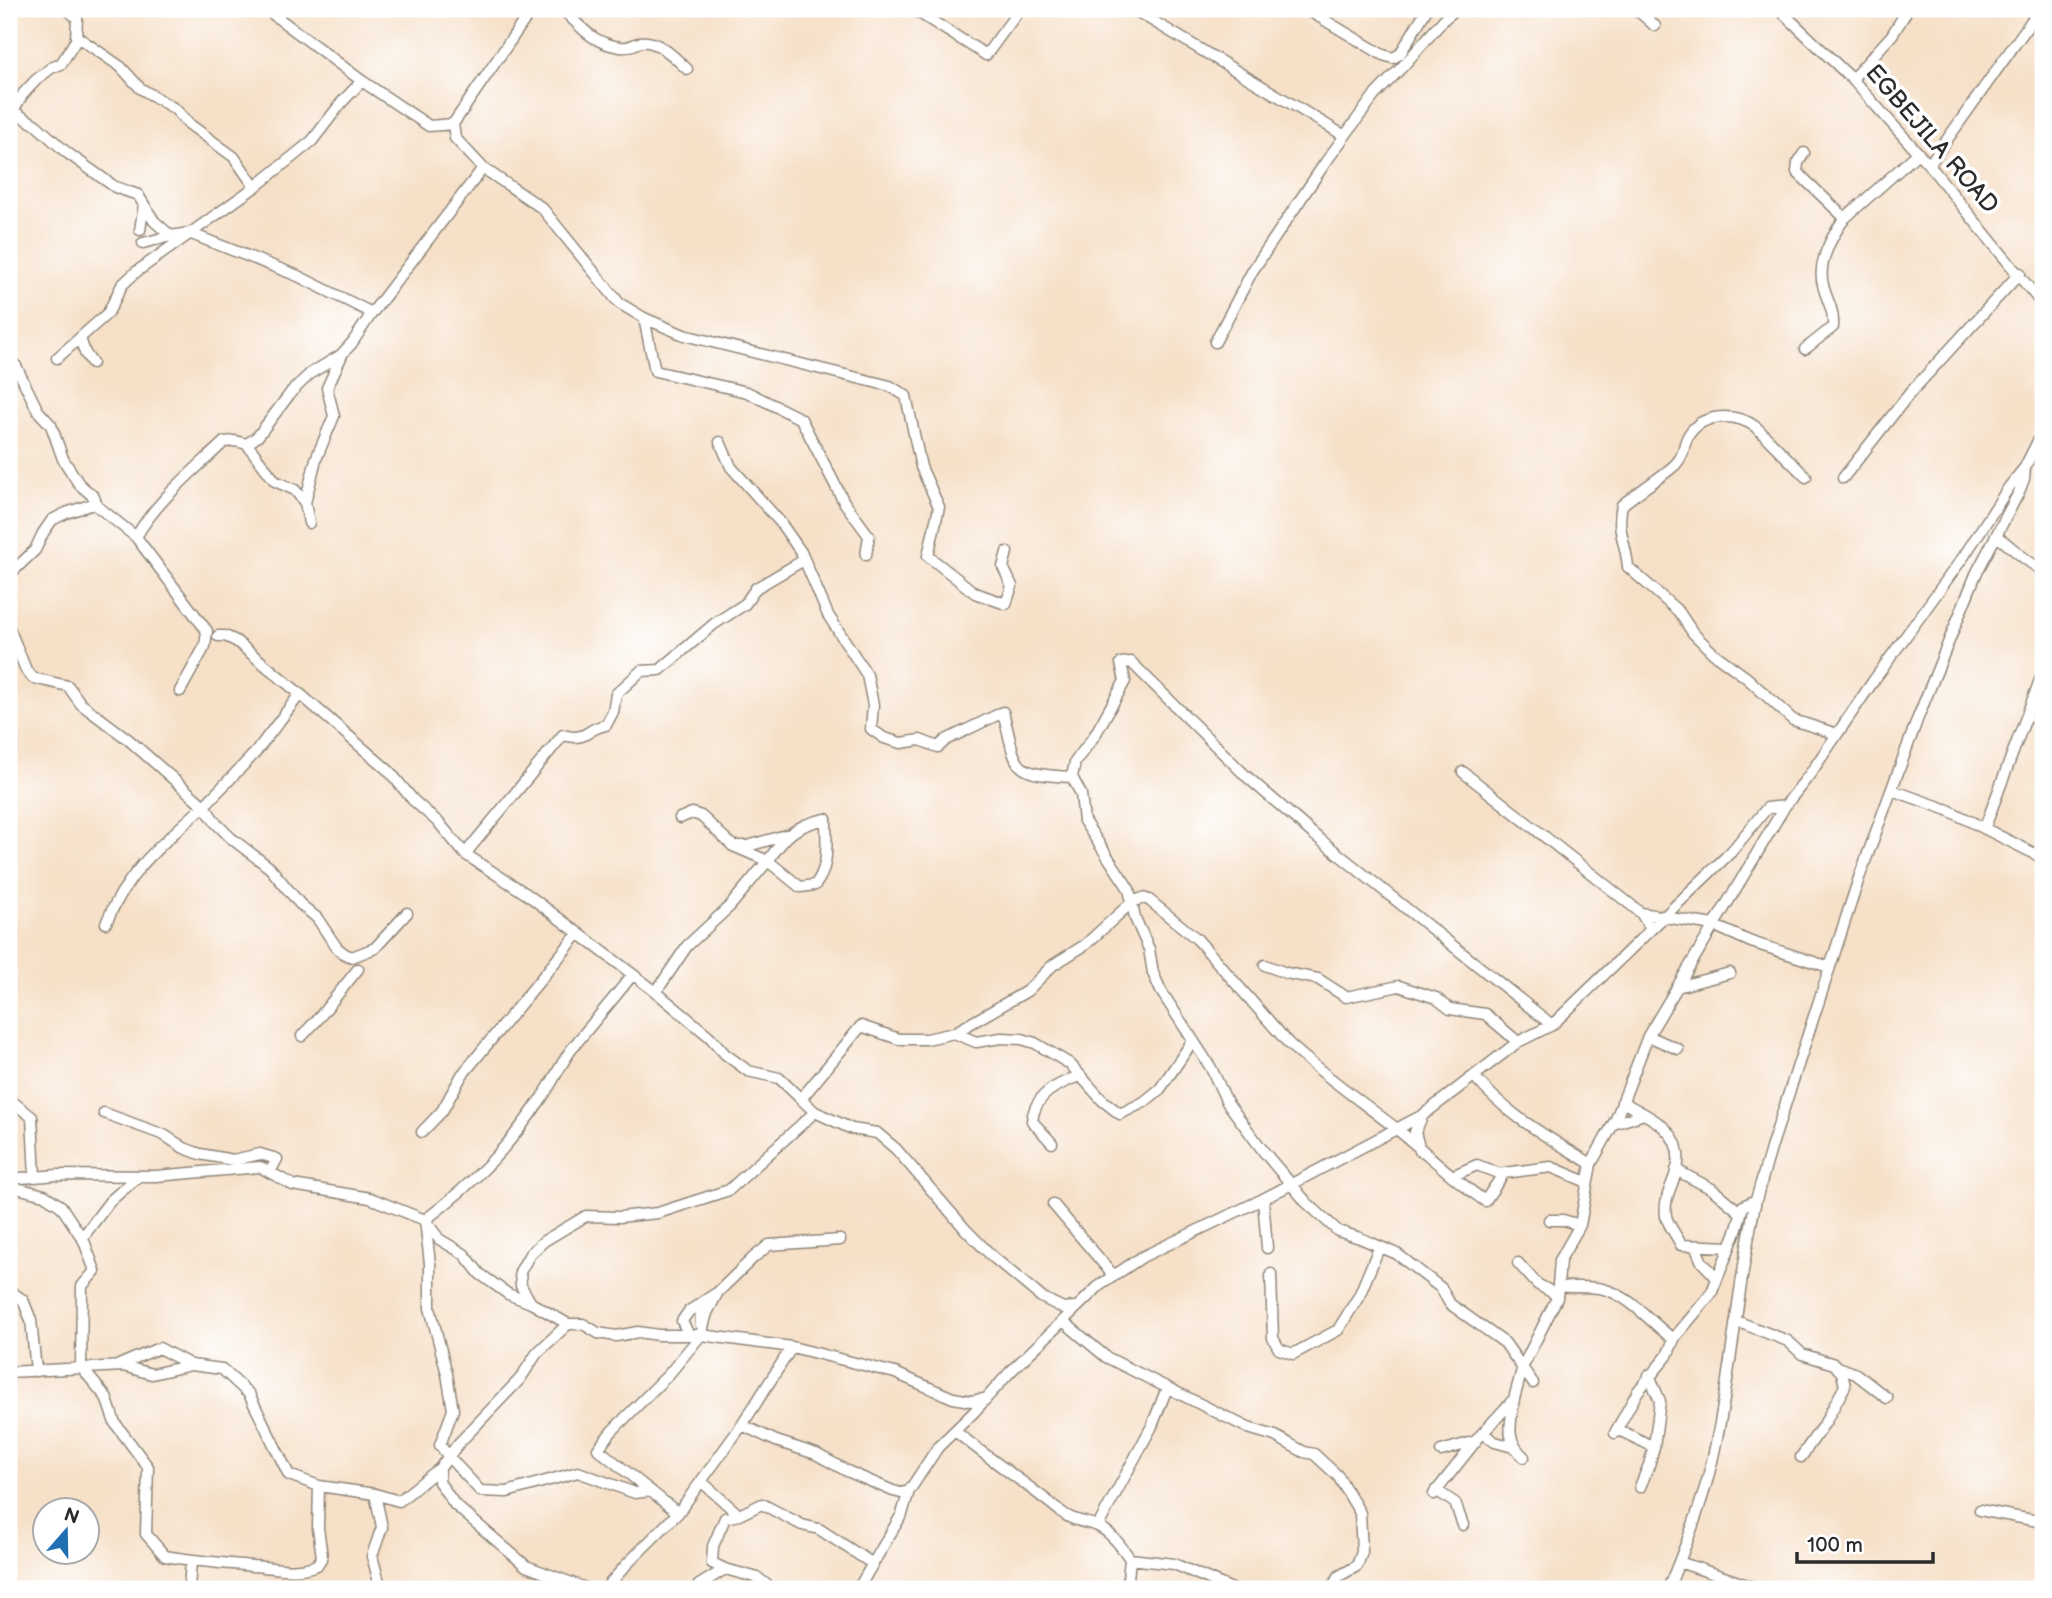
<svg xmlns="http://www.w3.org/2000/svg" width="2052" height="1598" font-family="'Balsamiq Sans',sans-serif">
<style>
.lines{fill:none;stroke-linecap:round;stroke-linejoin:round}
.minor-casing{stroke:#90867a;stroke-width:13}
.minor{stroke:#fff;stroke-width:10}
.labels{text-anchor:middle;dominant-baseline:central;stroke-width:7;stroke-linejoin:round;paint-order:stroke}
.street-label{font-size:24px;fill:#2b2b2b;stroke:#fff}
</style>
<rect width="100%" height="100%" fill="#fff"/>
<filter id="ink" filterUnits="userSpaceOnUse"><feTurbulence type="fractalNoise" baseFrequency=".0143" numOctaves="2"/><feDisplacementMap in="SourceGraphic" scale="14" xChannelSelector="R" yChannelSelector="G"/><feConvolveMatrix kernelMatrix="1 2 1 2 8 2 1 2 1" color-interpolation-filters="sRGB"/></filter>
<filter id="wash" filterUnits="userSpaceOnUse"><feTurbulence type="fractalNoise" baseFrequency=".00686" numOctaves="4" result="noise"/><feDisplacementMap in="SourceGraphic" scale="28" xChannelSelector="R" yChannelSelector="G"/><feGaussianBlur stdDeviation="1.57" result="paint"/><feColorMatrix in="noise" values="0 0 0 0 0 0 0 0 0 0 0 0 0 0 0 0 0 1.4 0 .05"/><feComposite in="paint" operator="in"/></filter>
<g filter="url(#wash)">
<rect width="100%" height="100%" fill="#f6e0c8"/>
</g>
<g filter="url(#ink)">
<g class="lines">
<g class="minor-casing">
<path id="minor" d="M266,9L362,81L429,126L453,124
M532,9L453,124L455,138L483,168L542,208L619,303L644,318L684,335L890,386L906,396L921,467L939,507L928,556L975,593L1006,604L1012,586L1003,567L1007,552
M562,9C582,27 591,43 620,47C629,49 633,44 641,42C658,39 676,59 687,69
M913,9L986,55L1020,9
M1133,9L1345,136
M1306,9L1383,55L1393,58L1400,54L1427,9
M1636,9L1655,26
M1779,9L1852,79L1929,165L2043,305
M76,36L121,67L140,88L175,109L189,124L234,157L255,187
M1852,79L1892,35L1905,14
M13,111L36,125L66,152L115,187L138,195L154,221L171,236L189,233L298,276L372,313
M9,117L23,94L36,80L51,68L61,64L76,40L77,18L67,9
M1804,153L1798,163L1797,172L1845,218L1918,153
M1929,165L2040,9
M140,230L144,205
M143,243L171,236
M644,318L655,371L747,392L801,419L844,502L869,536L866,555
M80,338L85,353L92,363
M1215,342L1253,270L1325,163L1374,96L1404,65L1446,17L1457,9
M1805,349L1833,327C1834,308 1827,302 1823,285C1817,263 1832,235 1845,218
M57,358L108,313L122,285L136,272L255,187L312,141L342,102L362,81
M9,361L16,366L38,411L51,425L63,459L79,484L94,497L97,506L136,537L207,631L205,646L180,691
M720,442L731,467L780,522L801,552L828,615L867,675L873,705L871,729L884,738L901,743L920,740L938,747L946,740L1003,712C1018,768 1008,774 1072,777
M247,444L275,481L295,490L305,503L316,459L334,416L327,388L342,355
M1806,477L1756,427C1736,413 1702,412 1688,436C1682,447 1686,453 1675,465C1659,479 1639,491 1622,505C1616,531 1626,542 1628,567L1679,612L1693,633L1713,653L1747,678L1793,720L1837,734
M1843,478L1910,393L2020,273
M305,503L309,523
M1996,536C2013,547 2025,562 2043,570
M136,537C157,500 194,471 224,442L235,441L247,444L258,436L292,391L311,373L341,355L352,343L372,313L483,168
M9,575L35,550L43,533L52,520L66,513L96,503
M9,628L26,670L33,678L68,686L81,704L129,740L204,806L255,753L300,694L236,641L225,636H218
M300,694L389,771L413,800L439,823L465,854L528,895L656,992L710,1037L725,1054L748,1071L779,1078L801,1099
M1463,772L1641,913L1651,929
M1892,790L1948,810L2043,858
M680,818L692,813L701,816L733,846H748L786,835
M1985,827L2043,672
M465,854L563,735C588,742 586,728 606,725L613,712L616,694L641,671L660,670L714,624L745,604L756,588L804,560
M1641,913L1713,925L1751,942L1829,967
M106,923C129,869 162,844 204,806L216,823L231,838L270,868L300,904L317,918L337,948L345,954L352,957L375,948L407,913
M1265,965L1286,973L1318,979L1346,997L1399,986L1436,998L1450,1009L1485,1014L1518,1042
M632,975C613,1000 593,1022 574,1046C562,1061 554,1080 543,1096C508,1148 475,1182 425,1220L430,1264V1308L447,1374L453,1410L440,1445C451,1462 467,1475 480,1491L507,1492L578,1472L635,1493L651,1491
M1677,987L1730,973
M656,992L687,946L730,906L766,863L768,861C785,836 795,825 826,819C826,842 830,867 815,885L800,887L768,861L733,846
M954,1033L976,1042L1001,1038L1022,1039L1035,1043L1070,1064L1102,1100L1120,1114L1144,1102L1160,1089L1192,1042
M302,1036L318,1019L358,969
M1648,1036L1678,1049
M1475,1077C1506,1115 1550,1138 1591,1164
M9,1099L32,1117L35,1177
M1622,1102C1646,1115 1682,1129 1678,1163C1676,1182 1663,1194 1666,1216C1668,1225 1677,1236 1681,1245L1730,1247
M815,1112L852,1129L877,1133L896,1149L966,1230L993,1257L1041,1297L1063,1308L1075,1307
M104,1113L164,1135L184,1148L200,1154L233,1160L260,1154L277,1159L270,1172
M1613,1124L1644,1114
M422,1132L442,1111L462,1075L578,934
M1052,1143L1032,1121C1035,1094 1056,1085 1079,1076
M1420,1151L1415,1132L1423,1115
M1676,1170L1712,1189L1741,1213
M1452,1176L1477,1165L1503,1175
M9,1179L58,1175L156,1176L260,1167L293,1185L370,1198L425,1220L439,1239L464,1254L480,1274L508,1294L531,1303L521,1286L520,1272L530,1254L544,1241L586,1216L619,1217L658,1213L729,1190L815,1112L801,1099L861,1026L899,1039H927L954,1033L1027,991L1053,965L1085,945L1132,902L1143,898L1149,900L1197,939L1289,1044C1322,1074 1362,1102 1398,1130C1427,1153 1454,1180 1485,1201L1504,1173L1551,1167L1587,1182
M9,1186L44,1195L61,1206L84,1241L95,1271L82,1286L81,1367L106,1397L115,1423L148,1467L146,1534L165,1556C194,1561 222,1563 252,1566C277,1567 292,1574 317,1565L322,1557L318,1528L319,1486L375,1494L399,1501L440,1468L458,1444L520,1379L537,1353L568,1324
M1263,1199L1267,1248
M1053,1204L1113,1275
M1549,1220H1563L1580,1225
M82,1238L110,1201L139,1176
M1695,1246L1702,1262L1717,1278
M1518,1263L1537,1284L1557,1295
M1271,1274L1273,1338L1279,1349L1293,1354L1338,1330L1359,1296L1379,1248
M1558,1286C1572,1288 1590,1286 1603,1289C1631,1296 1650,1322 1672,1338L1675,1337
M9,1290L23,1300L31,1320L36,1371
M531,1303L568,1324H583L598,1333L616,1336L638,1332L658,1335H701L792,1347L895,1373L953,1398L971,1401L984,1399
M1063,1321L1106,1357L1248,1428L1275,1436L1304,1452L1314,1454L1338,1476L1360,1513L1362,1552L1357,1566L1339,1576L1332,1589
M1736,1321L1788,1341L1802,1354L1834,1364L1842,1373L1845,1386L1826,1421L1801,1457
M701,1325L700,1304L715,1294
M689,1335L682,1321L689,1311L700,1304
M119,1365L159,1348L191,1365
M1837,1367L1856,1374L1887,1398
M9,1372L123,1366L152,1374L191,1365L222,1369L249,1394L289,1475L319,1486
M1533,1383L1505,1343L1450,1304L1441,1288L1397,1254L1360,1238L1338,1231L1307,1203L1264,1152L1227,1102L1211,1068L1161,991L1153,973L1149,949L1135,918L1129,889L1084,821L1081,794L1072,777L1075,762L1095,735L1125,681L1121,663L1131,662L1245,775L1312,833L1552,1025
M1514,1399C1511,1424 1504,1439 1524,1457
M742,1425L792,1347
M1617,1429L1654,1447
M955,1431C989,1459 1026,1483 1060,1511C1070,1520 1082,1521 1095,1525C1110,1530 1122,1547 1130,1559L1174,1564L1232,1589
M1483,1433L1495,1442L1513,1447
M1615,1433L1638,1391L1667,1356L1675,1337L1711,1294L1737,1229L1743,1206L1756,1200
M1441,1451L1476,1441
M440,1468L439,1482L455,1505L526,1566L588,1589
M702,1482L739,1515L762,1504L802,1525L819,1529L873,1564
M1640,1487L1649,1465L1654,1447L1660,1401L1649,1375
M1436,1490L1455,1503L1463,1525
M375,1494L382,1527L372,1556L379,1582L377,1589
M1434,1494L1479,1437L1514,1399L1523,1366L1557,1298L1560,1260L1580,1225L1591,1164L1616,1119L1648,1036L1785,806
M1980,1510L2043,1522
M678,1513L598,1449L612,1431L669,1374L701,1335L707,1313L718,1292L753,1258L769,1245L840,1240
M1098,1526L1152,1426L1167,1388
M1679,1562L1759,1589
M725,1569L712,1563L713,1546L725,1518L739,1515
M189,1589L191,1561
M605,1589L627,1564L678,1513L742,1425L776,1441L816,1454L847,1471L893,1491L901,1493L909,1491
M696,1589L699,1585L725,1569L758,1578L772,1589
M858,1589L902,1514L909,1491L938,1447L974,1412L1010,1372L1100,1285L1142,1257L1263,1199L1423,1115L1518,1042L1552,1025L1731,852L1767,808L1785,806L1810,774L1874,680L1964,556L2009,487L2025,467
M1127,1589L1130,1559
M1668,1589C1688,1541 1706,1494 1716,1443C1733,1362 1738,1280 1756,1200L1772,1145L1859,878L1919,715L1976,574L2019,492L2024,479L2025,467L2043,431"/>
</g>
<use href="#minor" class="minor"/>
</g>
</g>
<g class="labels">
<g class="street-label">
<text transform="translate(1932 139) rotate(49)">EGBEJILA ROAD</text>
</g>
</g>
<rect width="2052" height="1598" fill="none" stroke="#fff" stroke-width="35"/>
<g transform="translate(66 1531) rotate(20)"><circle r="33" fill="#ffffff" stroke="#aaaaaa" stroke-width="2"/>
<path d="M0-5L12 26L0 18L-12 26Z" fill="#1f6fb2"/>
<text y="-10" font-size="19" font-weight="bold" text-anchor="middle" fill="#2b2b2b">N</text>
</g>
<path d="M1797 1552v10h136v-10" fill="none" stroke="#2b2b2b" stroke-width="3.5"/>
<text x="1807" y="1552" font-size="21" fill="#2b2b2b" stroke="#ffffff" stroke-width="5" paint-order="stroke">100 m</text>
</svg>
